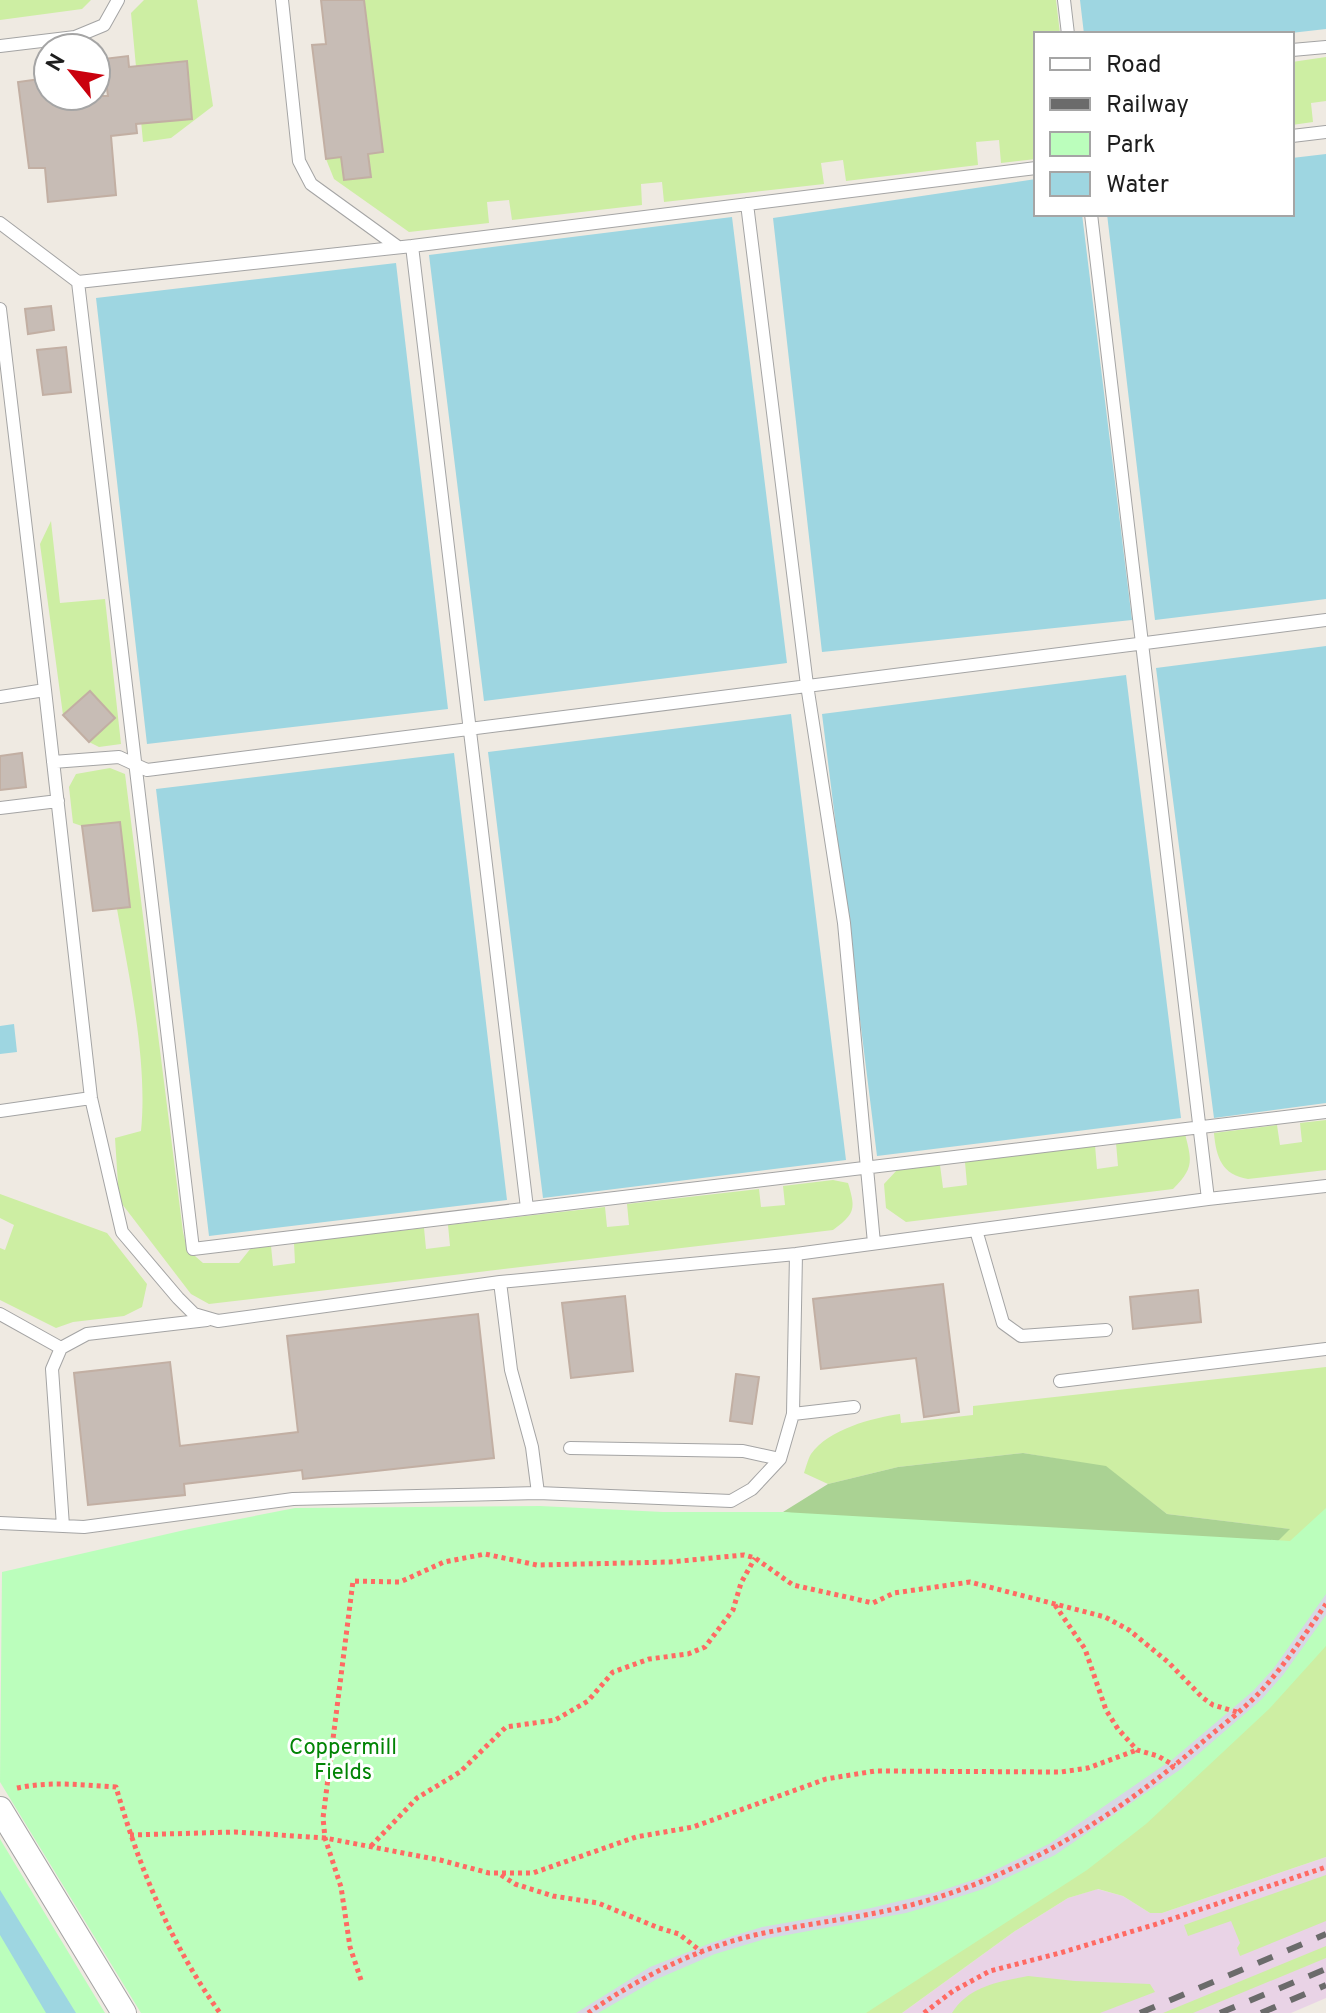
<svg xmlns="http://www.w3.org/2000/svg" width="1326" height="2013" font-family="Overpass,sans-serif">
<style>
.industrial{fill:#e9d3e6}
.grass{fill:#cdeea3}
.forest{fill:#aad293}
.park{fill:#bbfebc}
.plaza{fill:#d6d7e5}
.water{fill:#9ed6e1}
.building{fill:#c7bcb5;stroke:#c2afa3;stroke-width:2}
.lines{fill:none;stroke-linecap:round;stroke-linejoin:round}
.lane-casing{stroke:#a4a4a4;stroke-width:14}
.street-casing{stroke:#a4a4a4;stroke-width:26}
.path{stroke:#ff6a63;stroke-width:5;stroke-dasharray:4 4;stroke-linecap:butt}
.lane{stroke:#fff;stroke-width:12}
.street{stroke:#fff;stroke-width:24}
.rail{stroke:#6b6b6b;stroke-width:6;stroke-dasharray:16 16;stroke-linecap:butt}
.labels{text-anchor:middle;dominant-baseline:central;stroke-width:6;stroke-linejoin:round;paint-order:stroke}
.park-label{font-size:22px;fill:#028405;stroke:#fff}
</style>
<rect width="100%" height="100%" fill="#efeae2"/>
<path class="industrial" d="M1326,1857V1998L1291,2013H902L1015,1931L1068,1898L1097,1889L1123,1896L1150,1913H1162Z"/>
<path class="grass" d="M0,0H91L82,9L0,20Z
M144,0H197L213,106L171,138L143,142L131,13Z
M364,0H1056L1060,34H1036V159L1001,163L999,140L976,142L978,165L846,181L843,160L821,163L824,184L664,202L662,182L641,184L642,205L512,220L509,200L487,202L489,223L409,232L334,179L326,159L341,157L345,180L371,177L368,154L382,152Z
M1326,57V101L1311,103L1313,122L1292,125V62Z
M51,521L60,603L105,599L121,744L99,747L89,742L115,718L90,691L63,715L40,544Z
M110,768L125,774L183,1232L187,1249L203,1263H239L251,1248L271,1246L273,1266L295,1263L294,1243L424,1228L426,1249L450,1246L448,1225L605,1207L607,1227L629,1225L627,1204L759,1189L761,1207L785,1205L783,1186L833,1180L848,1183C856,1209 855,1214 833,1230L209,1304L191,1294L119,1200L115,1138L141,1131C148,1062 129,976 117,909L130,906L120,822L82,826L73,823L69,787L76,774Z
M1326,1120V1170L1248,1179C1222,1175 1216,1157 1214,1133L1277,1125L1280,1145L1302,1142L1300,1123Z
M1185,1134C1192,1161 1194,1168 1173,1189L906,1222L886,1208L884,1184L897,1170L940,1165L943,1188L967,1185L965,1162L1095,1145L1097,1169L1118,1166L1116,1143Z
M0,1194L107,1233L147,1284L142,1307L124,1316L73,1322L56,1328L0,1300V1248L5,1250L14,1225L0,1218Z
M1326,1367V1580L1248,1571L1289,1529L1167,1514L1106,1467L1023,1453L898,1467L828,1484L804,1473C806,1467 808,1459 811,1454C829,1429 872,1418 900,1414L901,1423L973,1415V1406Z
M1326,1615V1857L1162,1913H1150L1123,1896L1098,1889L1068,1898L1015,1931L902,2013H598Z
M1326,1875V1921L1240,1956L1237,1948L1240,1943L1231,1921L1188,1936L1184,1925Z
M1326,1946V1958L1193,2013H1163Z
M1028,1976L1075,1981L1150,1984L1155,1992L1100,2013H952C969,1986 998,1982 1028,1976Z"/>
<path class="forest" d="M1023,1453L1106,1466L1167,1514L1290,1529L1248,1571L783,1512L828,1484L898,1467Z"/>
<path class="park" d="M540,1506L663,1512H783L1290,1541L1326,1508V1646L1269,1709L1146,1824L1087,1870L866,2013H141L0,1782L2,1572L189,1529L295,1508Z
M0,1839L105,2013H0Z"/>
<path class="plaza" d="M1326,1594V1615L1283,1675L1262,1699L1181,1769L1055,1855L983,1889L940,1903L906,1913L765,1939L715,1954L657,1979L598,2013H576L650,1967L711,1943L762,1927L871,1908L937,1892L979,1878L1049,1844L1173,1759L1253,1691L1274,1668Z"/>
<path class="water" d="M1080,0H1326V29L1282,34H1084Z
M1326,154V599L1155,620L1107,214H1292V158Z
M1036,179V214H1082L1132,620L822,652L773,218Z
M732,217L787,663L484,701L429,255Z
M396,263L448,709L147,744L96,298Z
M1326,646V1103L1214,1118L1156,668Z
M1126,675L1181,1118L877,1156L822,714Z
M791,714L846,1160L543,1198L488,752Z
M454,753L507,1200L209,1236L156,789Z
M14,1024L17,1052L0,1054V1026Z
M0,1890L76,2013H46L0,1935Z"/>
<path class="building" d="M321,0H364L383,152L368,154L371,177L344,180L341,157L326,159L312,45L326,44Z
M128,56L129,67L187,61L192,119L136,124L137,133L111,136L116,195L48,202L45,168H29L18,82L48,78V96H108L103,59Z
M51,306L54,330L28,334L25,309Z
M66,347L71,392L43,395L37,350Z
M90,691L115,718L89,742L63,715Z
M22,753L26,787L0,790V756Z
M120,822L130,907L93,911L82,826Z
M943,1284L959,1412L924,1417L916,1358L821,1369L813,1299Z
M1198,1290L1201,1322L1133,1329L1130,1297Z
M625,1296L633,1371L571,1378L562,1303Z
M478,1314L494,1458L303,1479L302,1470L184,1484L185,1495L88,1505L74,1373L170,1362L180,1446L298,1432L287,1336Z
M736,1374L759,1377L752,1424L730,1421Z"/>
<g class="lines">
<g class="lane-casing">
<path id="lane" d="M282,0L299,161L311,184L398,247
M1064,0L1068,34
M0,46L75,37L104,25L118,0
M1292,50L1326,47
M1292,136L1326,132
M747,204L807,685L844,923L874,1243
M1091,214L1208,1199
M0,223L78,282L412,246L1036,168
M412,246L527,1208
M78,282L193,1249L1326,1112
M0,309L45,690L0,697
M45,690L91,1098L122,1232L178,1298L194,1314L218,1321L500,1282L796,1254L1208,1199L1326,1186
M53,762L119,757L147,770L1326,620
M0,808L58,801
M0,1111L91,1098
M976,1230L1003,1323L1021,1336L1106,1330
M500,1282L511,1370L532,1447L538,1493
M0,1314L61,1348
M1060,1381L1326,1349
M793,1414L854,1407
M570,1448L743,1451L780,1459
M0,1523L84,1527L293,1499L538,1493L731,1501L752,1489L780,1459L793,1414L796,1254
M63,1526L52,1369L61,1348L87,1334L207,1320"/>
</g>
<g class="street-casing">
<path id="street" d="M0,1809L124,2013"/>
</g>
<path class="path" d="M1055,1605L1085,1649L1106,1710L1118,1729L1137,1750L1158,1756L1175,1766
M17,1788C50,1781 82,1785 116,1787C139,1867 171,1945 220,2013
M130,1835L235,1832L325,1838L440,1860L489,1873H533L636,1837L693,1827L826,1779L875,1771L1061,1772L1088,1768L1137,1750
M371,1846L417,1798L460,1772L506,1727L555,1720L588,1701L613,1672L649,1659L688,1654L705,1647L733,1610L741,1583L755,1558
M501,1875L515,1884L553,1896L598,1903L659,1928L679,1934L703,1953
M361,1980L350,1947L341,1887L325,1838L323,1818L353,1581L400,1582L444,1562L485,1554L537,1565L670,1562L744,1555L755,1558L793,1585L873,1603L894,1593L970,1582L1105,1617L1129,1630L1168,1662L1203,1698L1213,1705L1237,1712
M588,2013C640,1977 701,1946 764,1933C811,1923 859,1918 907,1906C1019,1878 1118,1815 1206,1739C1224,1724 1244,1709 1260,1692C1285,1665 1305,1634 1326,1604
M924,2013L953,1991L990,1971L1060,1953L1160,1923L1326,1867"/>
<use href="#lane" class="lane"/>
<use href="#street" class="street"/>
<path class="rail" d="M1140,2013L1326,1934
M1220,2013L1326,1969
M1261,2013L1326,1985"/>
</g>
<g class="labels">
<g class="park-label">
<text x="343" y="1748">Coppermill<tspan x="343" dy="25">Fields</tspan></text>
</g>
</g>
<rect x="1034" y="32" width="260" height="184" fill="#ffffff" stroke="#a5a5a5" stroke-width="2"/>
<rect x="1050" y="58" width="40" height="12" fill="#ffffff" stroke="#a5a5a5" stroke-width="2"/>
<text x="1106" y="72" font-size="24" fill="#1d1d1d">Road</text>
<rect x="1050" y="98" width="40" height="12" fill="#6b6b6b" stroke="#a5a5a5" stroke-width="2"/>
<text x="1106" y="112" font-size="24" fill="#1d1d1d">Railway</text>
<rect x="1050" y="132" width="40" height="24" fill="#bbfebc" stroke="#a5a5a5" stroke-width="2"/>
<text x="1106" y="152" font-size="24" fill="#1d1d1d">Park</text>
<rect x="1050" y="172" width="40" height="24" fill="#9ed6e1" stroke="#a5a5a5" stroke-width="2"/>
<text x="1106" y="192" font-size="24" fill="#1d1d1d">Water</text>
<g transform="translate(72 72) rotate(300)"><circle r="38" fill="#ffffff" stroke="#a5a5a5" stroke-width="2"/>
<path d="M0-6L14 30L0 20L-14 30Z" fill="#ca000d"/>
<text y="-12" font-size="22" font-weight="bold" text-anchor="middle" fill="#1d1d1d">N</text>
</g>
</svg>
